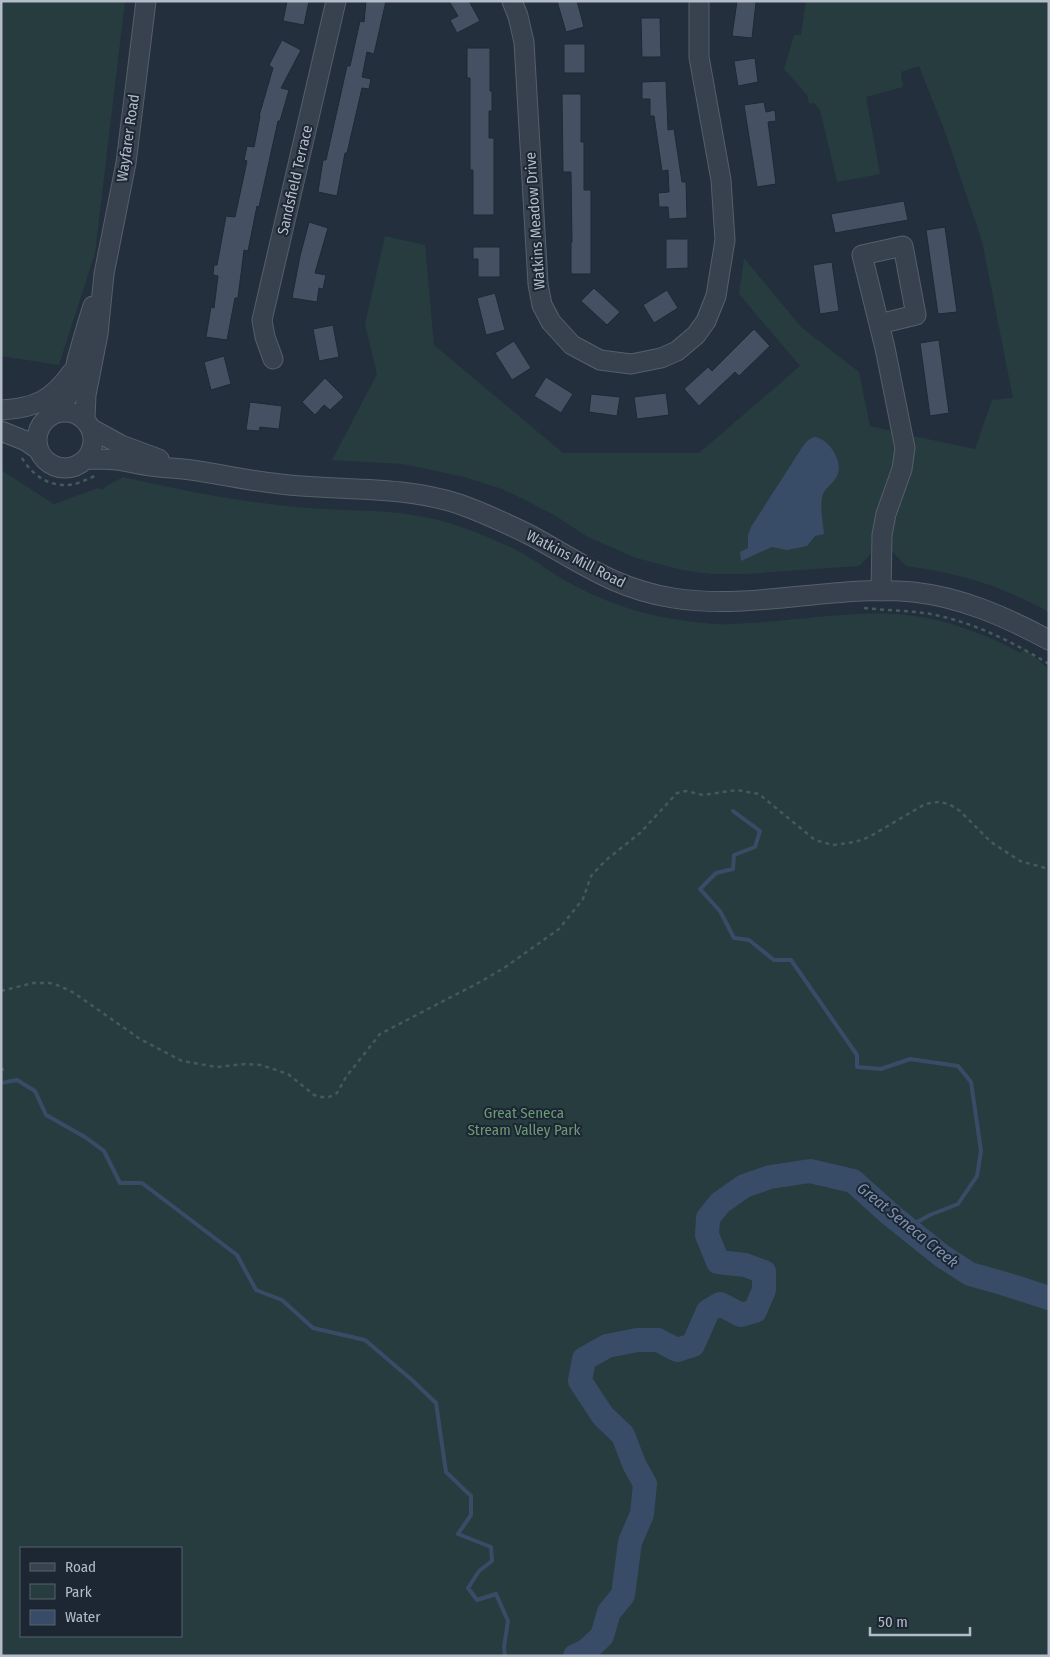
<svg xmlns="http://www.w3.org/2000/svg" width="1050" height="1657" font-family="'Fira Sans Condensed',sans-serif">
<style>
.green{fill:#263c3f;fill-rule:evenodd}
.water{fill:#394c67}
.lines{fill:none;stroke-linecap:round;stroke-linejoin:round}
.stream{stroke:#394c67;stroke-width:4}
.river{stroke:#394c67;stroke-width:24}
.building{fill:#455162;stroke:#1f2835}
.minor-casing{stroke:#565f6c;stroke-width:21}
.path{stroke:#44595c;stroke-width:2.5;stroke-dasharray:4 4;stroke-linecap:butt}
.minor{stroke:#38414e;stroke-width:19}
.labels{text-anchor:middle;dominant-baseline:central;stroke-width:4;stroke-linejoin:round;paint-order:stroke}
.street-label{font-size:15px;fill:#b4bcc9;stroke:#1d2633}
.park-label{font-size:15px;fill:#6b9a76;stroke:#1d2633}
.water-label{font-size:16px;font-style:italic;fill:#7c92b1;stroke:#1d2633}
</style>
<rect width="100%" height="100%" fill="#242f3e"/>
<path class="green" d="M1,1H125L95,253L59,365L1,356Z
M806,1H1049V613C1042,607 1033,604 1025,600C986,581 949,572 906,566L890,549L894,516L912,464L913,436L975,449L992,400L1013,398L982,241L945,132L919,66L901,72L903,87L866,97L880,174L837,182L820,110L814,103L809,104L807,95L784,69L794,35H801Z
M385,236L425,245L434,345L563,453H699L800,366L739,294L744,258L801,327L859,372L870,426L896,432L898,441L894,471L874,551L859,566L745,574H711L682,570L636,558L588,537L554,515L523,499L502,489L464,477L403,464L332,460L377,374L365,324Z
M1,470L54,504L98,488L104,490L105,487L123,477C181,490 238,502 298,507C346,512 395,508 442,521C469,529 495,539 520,552C537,561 551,573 568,582C600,600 636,613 673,619C693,622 713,625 734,624C788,622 842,611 897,614C941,617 983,633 1021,653L1024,648L1049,669V1656H1ZM181,1548V1636H21V1548Z"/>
<path class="water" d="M814,437C829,438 844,462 837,476C833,485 823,488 822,498C820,509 823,523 824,534L815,536L807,546L787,550L772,547L741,561L740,552L748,548V535L751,527L803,446L808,440Z"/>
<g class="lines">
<path class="stream" d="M733,811L760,831L755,847L734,855L733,869L716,873L700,889L720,911L734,938L749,940L774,960H791L857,1055V1067L881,1069L910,1059L958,1066L971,1082L981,1151L977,1176L958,1204L930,1215L906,1228
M1,1083L17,1080L35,1091L46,1115L85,1137L104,1151L120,1183H142L237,1255L256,1290L282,1300L313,1328L365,1340L412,1380L436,1403L446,1472L471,1496V1515L458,1534L491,1547L492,1561L479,1571L468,1588L477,1600L496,1594L508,1621L504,1647L505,1656"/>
<path class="river" d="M575,1656L586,1651L602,1636L609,1612L623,1595L630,1542L642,1514L645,1484L634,1464L623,1435L603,1416L580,1381L584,1359L607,1346L637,1340H658L677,1350L693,1345L708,1311L720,1304L741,1315L755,1311L764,1290V1272L745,1265L718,1262L707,1235L708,1218L720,1203L744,1186L770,1177L810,1171L853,1181L892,1216L942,1256L970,1274L1002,1283L1049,1298"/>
</g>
<path class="building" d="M287,1H309L304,25L283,21Z
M366,1H386L374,54L367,52L362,77L371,79L369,89L362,88L347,153H345L337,196L318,192L323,160H326L347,66H350L360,21L364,22Z
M449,1H469L480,21L457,33L450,20L458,16Z
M557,1H577L584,27L566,32Z
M737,1L756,2L752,38L732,36Z
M641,18H660L661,57H642Z
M282,40L301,50L281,88L289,90L280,121H278L259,207L257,206L248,251L244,250L238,298H235L227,340L206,337L211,307L214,308L218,276L213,275L214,265H217L226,216L235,217L247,161L244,160L247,146L254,147L260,116H259L273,68L269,65Z
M564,44H585V73H564Z
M467,48H490V91H492V111H489V138H494V215H473V170H470V78H467Z
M755,58L758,82L738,86L734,61Z
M666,81L668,130L674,129L682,182H686L687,218L669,219L668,207H659L658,193L669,192L668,170L662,171L654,116H650V99H642V82Z
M562,94H581V142H584V190H591V274H571V242H572L571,172H563Z
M764,102L766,112L775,110L776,121L768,122L776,184L757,187L744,105Z
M904,201L908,220L835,233L831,214Z
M309,222L328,228L315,273L326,275L323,289L319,288L317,302L292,298L300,256Z
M945,227L957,312L938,314L926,230Z
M666,239H688V268L666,269Z
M473,247H500V277H478V259H473Z
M832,262L839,311L820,314L813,265Z
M594,288L620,312L607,325L581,301Z
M667,290L678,308L654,323L643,305Z
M495,293L505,330L486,335L477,298Z
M333,325L339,357L319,361L313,329Z
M754,329L770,346L739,376L735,372L699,406L684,389L708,367L712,371Z
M939,340L949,413L930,416L920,343Z
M514,341L531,368L512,380L495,353Z
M224,356L231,384L211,390L204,362Z
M546,377L573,394L561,413L534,396Z
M325,378L344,397L330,410L324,405L315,415L302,402Z
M666,393L669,415L637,419L634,397Z
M591,394L620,397L617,416L589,412Z
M250,402L282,406L279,429L260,427L259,431L246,430Z"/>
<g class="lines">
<g class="minor-casing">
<path id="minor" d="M512,1L518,16L524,42L538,284L542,305L551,322L572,345L600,360L631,364L661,358L677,351L696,335L706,321L716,296L725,240L721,180L699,57V1
M879,324L862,255L903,246L916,315L879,324L885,348L905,448L902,469L886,514L882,535L881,591
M273,359L265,337L262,320L336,1
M1,410C36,408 52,400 72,372
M37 440a28 28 0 1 1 56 0a28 28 0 1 1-56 0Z
M58,412C73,391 72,384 77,360C82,342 87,324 93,306
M85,419L86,395L98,334L104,274L126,163L146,1
M92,429L121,445L159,459
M1,431L26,441L39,450
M86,459C96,459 107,459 116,460C128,461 139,465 151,466C164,468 178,468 191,470C221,474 250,481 280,484C339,491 401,485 459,504C484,513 508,524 532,536C581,563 616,589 673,598C753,611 833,584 913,592C961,597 1006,617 1049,640"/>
</g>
<path class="path" d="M22,458C31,474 48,486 67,485C77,485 87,479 97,475
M864,608C891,611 918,610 944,617C981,626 1016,644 1049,664
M1,991L33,983H50L60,986L74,993L140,1039L182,1061L217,1067L245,1064L261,1065L288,1074L314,1095L321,1097H329L337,1093L346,1077L380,1034L480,982L504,968L559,929L583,899L591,876L605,861L640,833L677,793L686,791L703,795L737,790L759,794L815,840L833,845L855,842L869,837L925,804L938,802L949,804L960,811L991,842L1020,861L1049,869
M1,1067L3,1070L1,1077"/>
<use href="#minor" class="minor"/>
</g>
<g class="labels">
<g class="street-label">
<text transform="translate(128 138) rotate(-82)">Wayfarer Road</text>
<text transform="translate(295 180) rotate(-77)">Sandsfield Terrace</text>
<text transform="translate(535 221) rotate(-94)">Watkins Meadow Drive</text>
<text transform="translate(576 559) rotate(27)">Watkins Mill Road</text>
</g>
<g class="park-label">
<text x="524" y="1113">Great Seneca<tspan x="524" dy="17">Stream Valley Park</tspan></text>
</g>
<g class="water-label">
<text transform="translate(908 1225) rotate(39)">Great Seneca Creek</text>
</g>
</g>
<rect width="1050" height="1657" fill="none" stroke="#b4bcc9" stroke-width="5"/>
<rect x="20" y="1547" width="162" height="90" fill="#1d2633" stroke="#59626f"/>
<rect x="30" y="1563" width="25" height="8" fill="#38414e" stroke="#59626f"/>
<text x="65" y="1572" font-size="15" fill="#b4bcc9">Road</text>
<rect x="30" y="1584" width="25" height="15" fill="#263c3f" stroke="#59626f"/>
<text x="65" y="1597" font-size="15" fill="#b4bcc9">Park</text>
<rect x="30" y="1610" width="25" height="15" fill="#394c67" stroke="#59626f"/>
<text x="65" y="1622" font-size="15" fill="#b4bcc9">Water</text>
<path d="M870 1627v8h100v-8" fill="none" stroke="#b4bcc9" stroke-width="2.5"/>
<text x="878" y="1627" font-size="15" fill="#b4bcc9" stroke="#1d2633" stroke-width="4" paint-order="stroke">50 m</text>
</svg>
